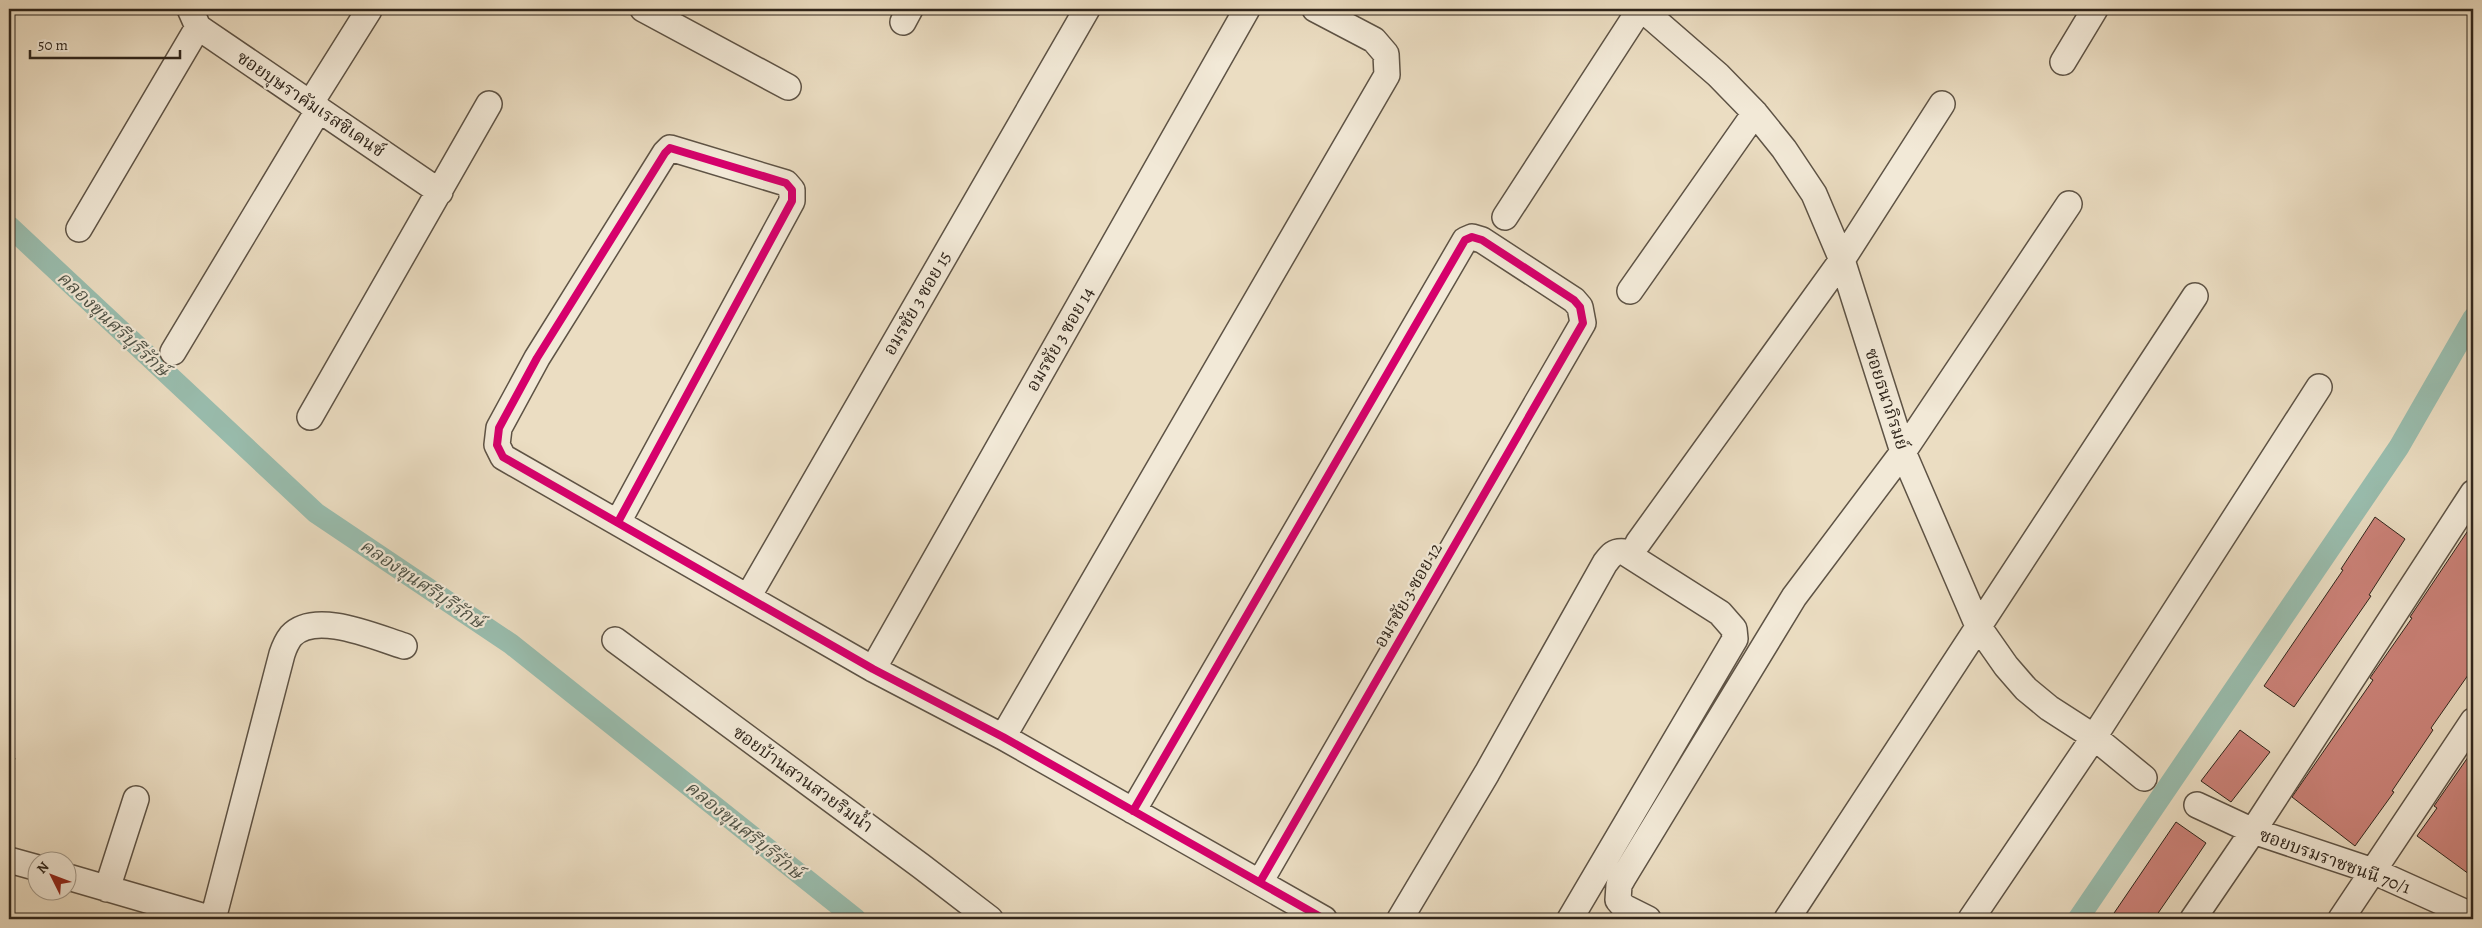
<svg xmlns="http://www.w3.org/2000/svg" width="2482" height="928" font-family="Alegreya,'Noto Serif Thai',serif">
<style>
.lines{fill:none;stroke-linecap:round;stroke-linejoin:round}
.canal{stroke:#99bdae;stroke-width:21}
.building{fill:#cc8279;stroke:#2f251b}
.minor-casing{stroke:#5e5345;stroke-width:28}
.path{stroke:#2f251b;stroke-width:3;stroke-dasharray:4 2.5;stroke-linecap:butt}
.minor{stroke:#f2e9d7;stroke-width:25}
.cycleway-casing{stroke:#f2e9d7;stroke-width:11}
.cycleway{stroke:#d6006c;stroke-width:8}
.labels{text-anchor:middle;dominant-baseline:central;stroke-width:4.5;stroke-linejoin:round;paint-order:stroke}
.street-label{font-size:18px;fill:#2f251b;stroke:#f2e9d7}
.water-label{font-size:19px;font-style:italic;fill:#4f5347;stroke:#f2e9d7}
</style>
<rect width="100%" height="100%" fill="#ebddc2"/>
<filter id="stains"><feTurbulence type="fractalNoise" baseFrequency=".004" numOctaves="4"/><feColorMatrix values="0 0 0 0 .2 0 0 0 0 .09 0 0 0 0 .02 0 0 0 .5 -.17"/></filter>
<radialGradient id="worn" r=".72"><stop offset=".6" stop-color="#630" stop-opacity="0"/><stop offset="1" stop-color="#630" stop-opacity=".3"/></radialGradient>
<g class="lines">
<path class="canal" d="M9,226L316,513L511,644L856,919
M2078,919L2399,447L2473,318"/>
</g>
<path class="building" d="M2375,517L2405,539L2369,595L2371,596L2294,707L2264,686L2343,570L2341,569Z
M2473,523V668L2431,728L2433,730L2392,791L2394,792L2355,846L2292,797L2373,680L2370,678L2412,618L2410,617Z
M2240,730L2270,752L2231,802L2201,781Z
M2473,750V877L2417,836L2437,808L2434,806Z
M2176,822L2206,843L2185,874L2154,919H2110Z"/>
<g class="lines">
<g class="minor-casing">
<path id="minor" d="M190,9L198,27L440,192
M643,9L788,87
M1642,9L1718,75L1755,113L1784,149L1814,194L1842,260L1903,452L1978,626L2006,666L2026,689L2049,708L2094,737L2144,778
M903,22L910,9
M2063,62L2095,9
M310,104L369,10
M1505,217L1640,9
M79,229L198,27
M1630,291L1755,113
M173,352L319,109
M310,417L489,104
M618,522L792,201V190L786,183L670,148L665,153L537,358L499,428L497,445L503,457L873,669L1003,737L1324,919
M1638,543L1842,260L1942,104
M748,597L1087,9
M615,640L921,866L990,919
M873,669L1247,9
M1003,737L1387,75L1386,54L1374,40L1315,9
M2197,805L2253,831L2373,871L2473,916
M1133,811L1465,240L1472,237L1482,240L1574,300L1580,307L1583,323L1260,882
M9,860L38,868
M68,877L212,919
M107,889L136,799
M213,919L282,654C284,648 287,641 291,636C315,610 375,637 404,646
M1400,919L1487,773L1605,563C1611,555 1614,551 1624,552L1720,613L1734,629L1735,639L1570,919
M1648,919L1624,907L1618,900L1619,885L1623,878L1794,597L1903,452L2069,204
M1787,919L2195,296
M1971,919L2094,737L2319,387
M2193,919L2253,831L2473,493
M2341,919L2473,721"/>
</g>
<path class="path" d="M9,778L14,758"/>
<use href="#minor" class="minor"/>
<g class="cycleway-casing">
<path id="cycleway" d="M618,522L792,201V190L786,183L670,148L665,153L537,358L499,428L497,445L503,457L873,669L1003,737L1324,919
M1133,811L1465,240L1472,237L1482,240L1574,300L1580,307L1583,323L1260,882"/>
</g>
<use href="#cycleway" class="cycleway"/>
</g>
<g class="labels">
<g class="street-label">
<text transform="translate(311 104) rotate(34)">ซอยบุษราคัมเรสซิเดนซ์</text>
<text transform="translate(917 303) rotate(-60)">อมรชัย 3 ซอย 15</text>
<text transform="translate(1060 339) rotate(-60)">อมรชัย 3 ซอย 14</text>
<text transform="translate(1887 399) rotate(72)">ซอยธนาภิรมย์</text>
<text transform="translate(1408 595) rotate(-60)">อมรชัย 3 ซอย 12</text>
<text transform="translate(803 779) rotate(36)">ซอยบ้านสวนสวยริมน้ำ</text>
<text transform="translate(2335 861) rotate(20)">ซอยบรมราชชนนี 70/1</text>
</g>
<g class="water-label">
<text transform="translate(113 324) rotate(43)">คลองขุนศรีบุรีรักษ์</text>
<text transform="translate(422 584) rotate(34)">คลองขุนศรีบุรีรักษ์</text>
<text transform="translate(744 830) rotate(39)">คลองขุนศรีบุรีรักษ์</text>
</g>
</g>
<rect width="2482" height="928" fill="none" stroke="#ebddc2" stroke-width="30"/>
<rect x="10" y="10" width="2462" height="908" fill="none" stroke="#2f251b" stroke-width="2.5"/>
<rect x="15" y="15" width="2452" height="898" fill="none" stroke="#2f251b"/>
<g transform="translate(52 876) rotate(312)"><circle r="24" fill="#f2e9d7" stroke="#a49b8c"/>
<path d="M0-4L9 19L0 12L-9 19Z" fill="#8f2418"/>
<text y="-8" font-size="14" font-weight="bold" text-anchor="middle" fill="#2f251b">N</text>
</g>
<path d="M30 50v8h150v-8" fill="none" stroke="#2f251b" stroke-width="2.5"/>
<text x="38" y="50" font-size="15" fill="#2f251b" stroke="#f2e9d7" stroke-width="4" paint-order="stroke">50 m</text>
<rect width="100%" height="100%" filter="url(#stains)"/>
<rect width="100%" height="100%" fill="url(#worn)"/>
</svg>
